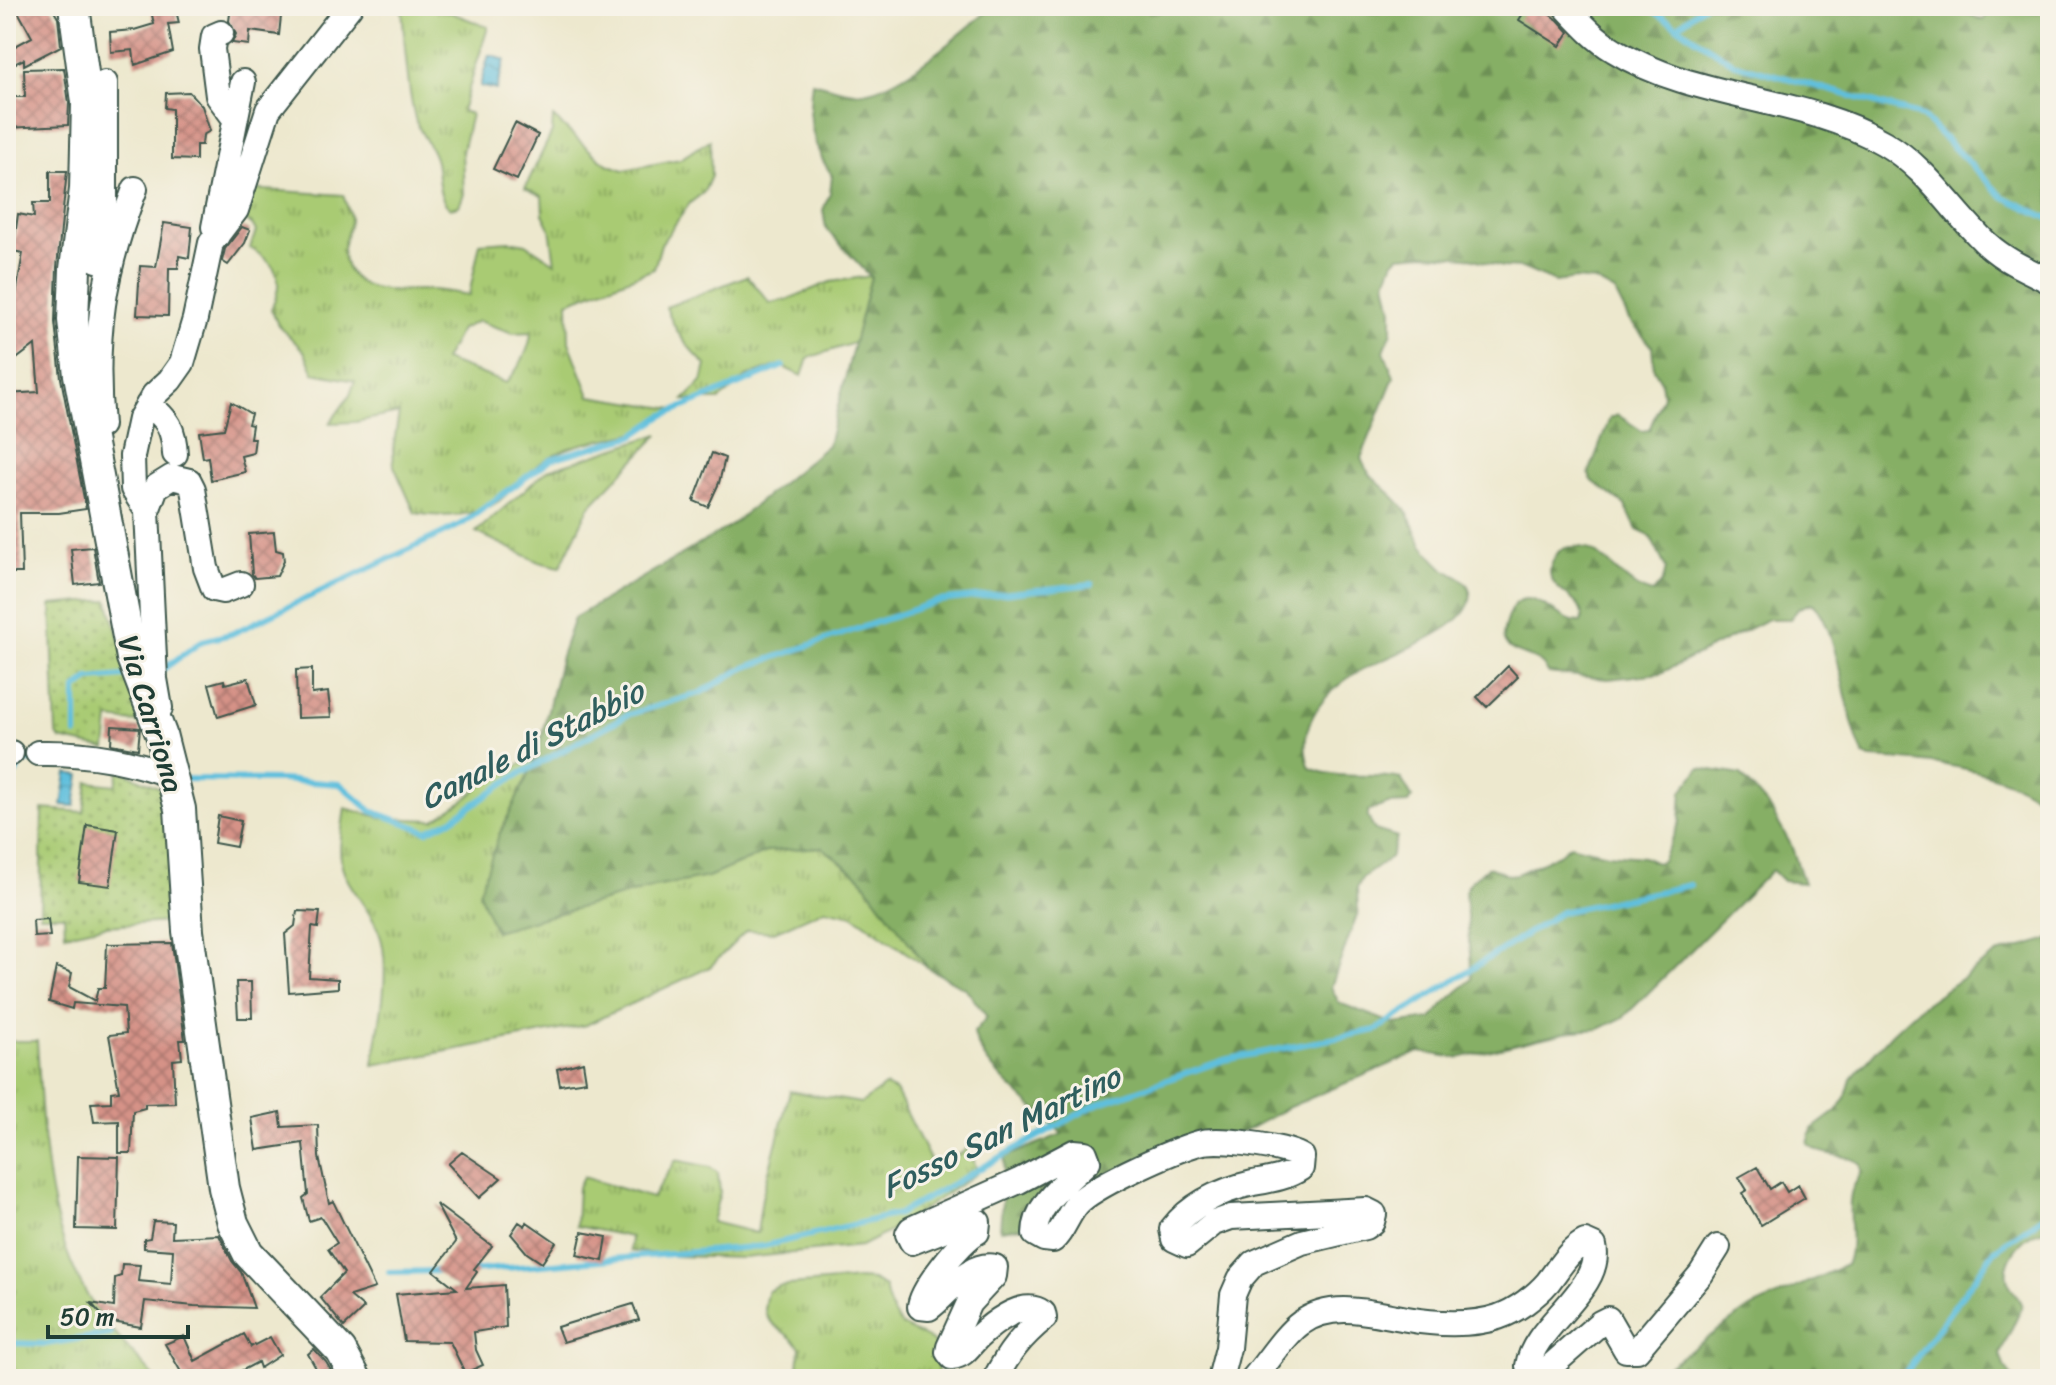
<svg xmlns="http://www.w3.org/2000/svg" width="2056" height="1385" font-family="Sriracha,sans-serif">
<style>
.grass{fill:url(#grass-tufts);stroke:#648454;stroke-width:2;fill-rule:evenodd}
.forest{fill:url(#forest-firs);stroke:#52764c;stroke-width:2}
.garden{fill:url(#garden-dots);stroke:#648454;stroke-width:2}
.water{fill:url(#water-waves);stroke:#3f7e88;stroke-width:2}
.lines{fill:none;stroke-linecap:round;stroke-linejoin:round}
.stream{stroke:#5fbfdd;stroke-width:6}
.building{fill:url(#building-cross-hatch)}
.minor-casing{stroke:#3e574b;stroke-width:28}
.major-casing{stroke:#3e574b;stroke-width:34}
.minor{stroke:#fff;stroke-width:24}
.major{stroke:#fff;stroke-width:30}
.labels{text-anchor:middle;dominant-baseline:central;stroke-width:6;stroke-linejoin:round;paint-order:stroke}
.street-label{font-size:30px;fill:#1f3d34;stroke:#f7f3e8}
.water-label{font-size:32px;font-style:italic;fill:#2f5e5e;stroke:#f7f3e8}
</style>
<defs>
<pattern id="grass-tufts" width="24" height="20" patternUnits="userSpaceOnUse" patternTransform="scale(2)"><rect width="24" height="20" fill="#a9cb73"/><path d="M3 7l-1-3M5 7V3M7 7l1-3M15 17l-1-3M17 17v-4M19 17l1-3" fill="none" stroke="#89a65f"/></pattern>
<pattern id="forest-firs" width="22" height="20" patternUnits="userSpaceOnUse" patternTransform="scale(2)"><rect width="22" height="20" fill="#86af65"/><path d="M5 1l3.5 6h-7zM16 11l3.5 6h-7z" fill="#6d9054"/></pattern>
<pattern id="garden-dots" width="8" height="8" patternUnits="userSpaceOnUse" patternTransform="scale(2)"><rect width="8" height="8" fill="#a9cb73"/><path d="M2 2h.1M6 6h.1" fill="none" stroke="#89a65f" stroke-width="1.8" stroke-linecap="round"/></pattern>
<pattern id="water-waves" width="16" height="10" patternUnits="userSpaceOnUse" patternTransform="scale(2)"><rect width="16" height="10" fill="#5fbfdd"/><path d="M0 5q4-4 8 0t8 0" fill="none" stroke="#4e9cb4"/></pattern>
<pattern id="building-cross-hatch" width="8" height="8" patternUnits="userSpaceOnUse" patternTransform="scale(2)"><rect width="8" height="8" fill="#d59287"/><path d="M0 0l8 8M0 8l8-8" fill="none" stroke="#ac786f"/></pattern>
</defs>
<rect width="100%" height="100%" fill="#f7f3e8"/>
<filter id="ink" filterUnits="userSpaceOnUse"><feTurbulence type="fractalNoise" baseFrequency=".0125" numOctaves="2"/><feDisplacementMap in="SourceGraphic" scale="16" xChannelSelector="R" yChannelSelector="G"/><feConvolveMatrix kernelMatrix="1 2 1 2 8 2 1 2 1" color-interpolation-filters="sRGB"/></filter>
<filter id="wash" filterUnits="userSpaceOnUse"><feTurbulence type="fractalNoise" baseFrequency=".006" numOctaves="4" result="noise"/><feDisplacementMap in="SourceGraphic" scale="32" xChannelSelector="R" yChannelSelector="G"/><feGaussianBlur stdDeviation="1.8" result="paint"/><feColorMatrix in="noise" values="0 0 0 0 0 0 0 0 0 0 0 0 0 0 0 0 0 1.4 0 .05"/><feComposite in="paint" operator="in"/></filter>
<g filter="url(#wash)">
<rect width="100%" height="100%" fill="#ede8ce"/>
<path class="grass" d="M402,6H434L488,27L462,111L471,114L462,152L464,194L459,206L450,208C437,199 439,176 436,162C433,147 419,133 415,118C407,89 404,37 402,6Z
M553,117L593,153L607,164L624,170L680,159L710,140L711,176L704,192L690,203L661,244L654,269L568,302L569,342L590,396L675,409C664,415 645,430 633,433C607,440 580,441 556,454C533,465 518,485 499,501C477,517 441,518 415,513L394,466L393,449L399,413L355,422L330,423L350,395L355,381L314,373L304,351L278,325L271,309C286,279 277,264 250,248L256,231L252,224L241,218L249,189L343,195C345,202 350,211 350,219C350,231 341,243 343,255C351,300 400,289 432,290C445,291 457,293 469,295L480,243L509,241L526,244L555,263L550,228L543,214L542,196L525,188L552,132ZM478,321L513,333L531,332C530,350 518,369 506,383L444,360L461,329Z
M747,276L770,303L786,300L830,282L871,276L854,343L808,358L802,376L779,365L746,377L719,400H684L702,382L706,365C687,347 675,332 666,307Z
M659,434L589,507L560,567L539,562L476,532L548,470Z
M536,759L499,835L654,887L708,877L768,851L822,847L861,878L928,968L853,915L825,909L774,932L747,930L710,967L586,1025L373,1065C378,1027 389,985 383,947C379,920 357,899 345,875C336,855 342,829 345,808L383,818L434,820L466,799L494,773Z
M6,770L11,781L6,889Z
M6,1001L8,1041H37C43,1131 43,1232 96,1309C112,1334 137,1356 156,1379H6Z
M885,1086L896,1091L935,1170L967,1149L972,1154L977,1173L893,1230L861,1246L744,1258L675,1256L630,1251L631,1237L576,1226L578,1187L583,1177L652,1198L676,1160L710,1167L718,1173L720,1192L712,1222L757,1233L762,1198L790,1091L861,1103Z
M858,1279L872,1280L885,1287C887,1300 893,1319 904,1327C917,1335 926,1334 937,1346L938,1379H797L800,1347C783,1325 755,1326 768,1291L779,1286Z"/>
<path class="forest" d="M994,6H1948L1983,20L1994,6H2050V806C2007,769 1926,760 1871,758L1864,755C1846,725 1837,616 1811,603L1799,608L1790,619H1768L1661,673L1608,679L1548,673C1546,669 1544,665 1541,663C1531,654 1509,654 1504,641C1502,635 1504,628 1506,622C1522,569 1557,625 1581,622C1591,593 1526,592 1560,550C1601,533 1616,586 1653,593L1663,581L1666,568L1650,536L1637,530L1625,505L1591,480L1589,473L1610,418L1618,415L1642,431L1649,430L1663,396L1661,381L1654,369L1652,346L1629,320L1615,292L1595,281L1576,279L1555,282L1522,268L1502,267L1467,257L1426,254L1399,256L1394,261L1386,281L1392,310V331L1384,351L1394,377L1361,458C1369,483 1396,492 1408,514C1413,524 1416,536 1423,546C1429,554 1437,562 1444,569C1452,575 1467,577 1470,592C1479,629 1373,660 1351,676C1320,697 1295,730 1310,768C1340,781 1370,772 1401,779L1412,797L1408,803L1388,804L1368,811V818L1375,830L1397,837L1390,858L1362,878L1357,888L1358,912L1331,987L1339,1003L1394,1024L1431,1019L1446,1002L1472,979L1465,891L1471,881L1488,867L1509,875L1517,874L1558,855L1570,845L1607,854L1643,857L1656,863L1662,861L1680,822L1682,791L1700,768L1741,775L1770,808L1791,845L1804,883L1783,881L1772,870L1624,1017L1599,1029L1573,1031L1458,1058L1419,1052L1287,1108L1245,1131L1086,1190L1037,1225L1000,1230L1005,1157L1062,1134C1037,1108 979,1068 974,1032L987,1017L966,989L928,968L861,878L822,847L768,851L708,877L654,887L495,931L479,893L499,835L536,759L561,656L574,618L730,526L828,445L871,277L826,229L823,210L830,193L832,175C812,148 807,115 812,82C826,85 841,91 854,92C895,96 962,31 994,6Z
M2050,939V1230C2028,1228 2003,1257 2007,1278C2009,1287 2018,1296 2022,1306L2000,1354L2004,1366L2014,1379H1650L1748,1309L1846,1265C1856,1242 1846,1218 1851,1194C1852,1186 1859,1179 1862,1171L1860,1163C1841,1151 1825,1159 1808,1144L1812,1129L1836,1111L1845,1100L1851,1079L1891,1034L1919,1008L1997,954Z"/>
<path class="garden" d="M108,600L144,723L109,719L106,749L60,739L56,733L51,605Z
M119,770L158,787L166,796L177,903L168,905L169,922L104,926L65,934L64,915H40L42,809L84,812L88,782L116,785Z"/>
<path class="water" d="M489,55L505,60L496,90L480,86Z
M67,773L80,775L75,806L62,805Z"/>
<g class="lines">
<path class="stream" d="M1646,6L1733,63L1922,116L2002,196L2050,219
M1677,27L1703,6
M162,670L202,641L231,634L462,524L551,459L633,436L662,416L783,366
M76,734V689L89,679L124,676
M182,779L281,780L340,784L371,811L427,831L451,820L511,779L627,715L700,693L744,668L938,601L1092,584
M6,786L19,768L21,761H38
M470,1271L764,1246L898,1214L1095,1105L1224,1060L1376,1030L1561,912L1690,885
M389,1272L443,1271
M6,1343L46,1344L111,1334
M1901,1379L1995,1250L2050,1212"/>
</g>
<g id="blocks">
<path class="building" d="M15,6H51L58,18L61,46L24,65V59L6,68V51L32,37Z
M150,6H175L179,23L168,24L173,52L135,65L133,50L111,52L110,32L134,30L154,24Z
M231,6H282L279,35L250,31L249,45L232,43L236,34L229,21Z
M1528,6H1536L1558,20L1569,32L1560,46L1519,20Z
M64,68L69,103L68,125L6,128V97H25L24,69Z
M189,92L202,106L210,131L203,135L202,145H196V160L172,159V109L165,108L166,93Z
M515,123L538,135L517,180L493,169Z
M50,171H67L57,267L55,322L61,378L86,509L59,513H20L22,573H6V394L39,392L35,345L6,367V305L14,306L23,253L13,251L18,214L34,217L33,203H50Z
M164,223L192,227L189,258L179,256L178,268H169L168,316L137,315L140,266L156,267Z
M242,227L250,230L245,243L228,265L222,261L225,249Z
M231,402L251,414L248,424L252,425L250,438H255L253,453L241,456L245,472L211,480L208,457L203,458L199,432L224,429Z
M712,453L725,458L719,483L708,507L694,501Z
M274,532L276,550L283,552L284,561L277,576L255,578L252,574L249,534Z
M93,547L99,582L75,585L71,549Z
M1508,666L1518,677L1487,707L1477,697Z
M312,669V694L328,692L331,717L297,718L296,670Z
M248,678L256,705L218,717L209,684L224,680L225,684Z
M112,726L140,728L138,749L111,744Z
M218,816L241,821L236,847L214,843Z
M87,825L118,830L110,886L79,882Z
M297,911L320,912L318,928L312,927L309,977L338,979V988L289,992L285,934L295,926Z
M48,919L50,936L34,937L33,920Z
M172,943L185,1040H180L182,1059L173,1060L175,1103L145,1104V1108L133,1111L131,1153H119V1121L94,1122L91,1103L111,1102V1092L119,1091L109,1035L126,1033L124,1007L73,1003L72,1009L49,1002L56,967L72,973L69,987L95,1001L98,988H105L107,944Z
M236,982H251L252,1018H238Z
M583,1062L586,1081L560,1085L557,1069Z
M280,1112L282,1127L318,1125L319,1157L329,1203L333,1201L375,1288L350,1296L364,1308L344,1327L320,1297L344,1273L328,1249L337,1243L321,1217L309,1221L303,1198L308,1194L303,1143L257,1150L252,1118Z
M462,1152L501,1178L479,1198L448,1164Z
M78,1156L119,1157L117,1230L76,1229Z
M1757,1167L1770,1189L1781,1182L1787,1192L1798,1185L1805,1198L1761,1225L1742,1193L1747,1190L1739,1177Z
M436,1204L492,1246L474,1269L477,1272L466,1288L504,1285L506,1327L474,1332L476,1350L483,1365L465,1373L450,1342L404,1341L396,1294L457,1289L434,1271L456,1242Z
M153,1221L173,1222L172,1237L219,1235L232,1261L241,1272L254,1308L194,1306L145,1301L141,1327L107,1321L91,1303L114,1307L115,1278L121,1276L122,1264L140,1265L138,1281L171,1284L173,1250L144,1248V1239L150,1238Z
M519,1222L525,1226L527,1222L556,1242L542,1263L527,1253L511,1234Z
M582,1232L607,1237L603,1261L577,1255Z
M633,1304L639,1320L563,1342L557,1327Z
M244,1334L251,1347L270,1337L280,1355L260,1368L258,1362L226,1379H185L165,1344L184,1336L195,1361Z
M314,1349L326,1362L336,1379H322L308,1354Z"/>
</g>
</g>
<g filter="url(#ink)">
<use href="#blocks" fill-opacity="0" stroke="#3e574b" stroke-width="2"/>
<g class="lines">
<g class="minor-casing">
<path id="minor" d="M1565,6C1580,22 1595,39 1614,50C1696,101 1801,95 1884,143C1927,168 1952,211 1987,244C2006,261 2027,270 2050,281
M221,33L214,36L212,49L218,96L235,119
M217,236L214,227L243,82
M97,260L105,216V83
M148,405C168,418 174,430 175,454
M101,425C93,337 103,271 135,189
M147,511L133,489L132,456L140,419L154,395L170,380L182,363L195,319L211,243L236,210L268,110L350,6
M160,708L155,679L147,511L156,487L172,477L189,481L193,489L206,568L214,589L223,591L241,584
M6,753H11
M38,753C84,752 131,760 173,776
M995,1379C1009,1352 1021,1337 1044,1318L1043,1313C1023,1298 992,1324 977,1338C968,1347 965,1355 952,1357L948,1352L949,1347L969,1303L994,1276L995,1267C968,1261 947,1296 929,1308L920,1307C920,1291 961,1240 977,1232L978,1222L974,1218L912,1242L908,1234L911,1229L1019,1181L1074,1152L1085,1153L1088,1161C1068,1181 1035,1203 1035,1234L1044,1239L1053,1240C1065,1229 1068,1211 1081,1200C1103,1182 1171,1151 1199,1143C1218,1137 1287,1147 1302,1157L1301,1168C1286,1178 1270,1180 1253,1183C1222,1190 1192,1203 1172,1229L1174,1239L1187,1245L1214,1223L1231,1217L1366,1210L1374,1214L1372,1222L1365,1227L1302,1242L1254,1263L1240,1279L1233,1295L1228,1348L1220,1379
M1253,1379C1267,1363 1284,1335 1301,1323C1332,1300 1372,1313 1407,1319C1434,1324 1472,1326 1498,1317C1516,1311 1536,1296 1548,1282C1559,1268 1569,1250 1585,1242L1594,1246C1604,1289 1533,1326 1528,1366L1534,1373H1543L1600,1323L1608,1319L1626,1350H1637L1701,1274L1718,1247"/>
</g>
<g class="major-casing">
<path id="major" d="M74,6L87,102L85,189L75,269L73,320L79,375L132,658L161,734L180,809L188,931L224,1188L233,1223L248,1253L341,1351L356,1379"/>
</g>
<use href="#minor" class="minor"/>
<use href="#major" class="major"/>
</g>
</g>
<g class="labels">
<g class="street-label">
<text transform="translate(151 714) rotate(73)">Via Carriona</text>
</g>
<g class="water-label">
<text transform="translate(532 745) rotate(-27)">Canale di Stabbio</text>
<text transform="translate(1001 1132) rotate(-26)">Fosso San Martino</text>
</g>
</g>
<rect width="2056" height="1385" fill="none" stroke="#f7f3e8" stroke-width="32"/>
<path d="M48 1325v12h140v-12" fill="none" stroke="#1f3d34" stroke-width="4"/>
<text x="60" y="1325" font-size="24" fill="#1f3d34" stroke="#f7f3e8" stroke-width="6" paint-order="stroke">50 m</text>
</svg>
